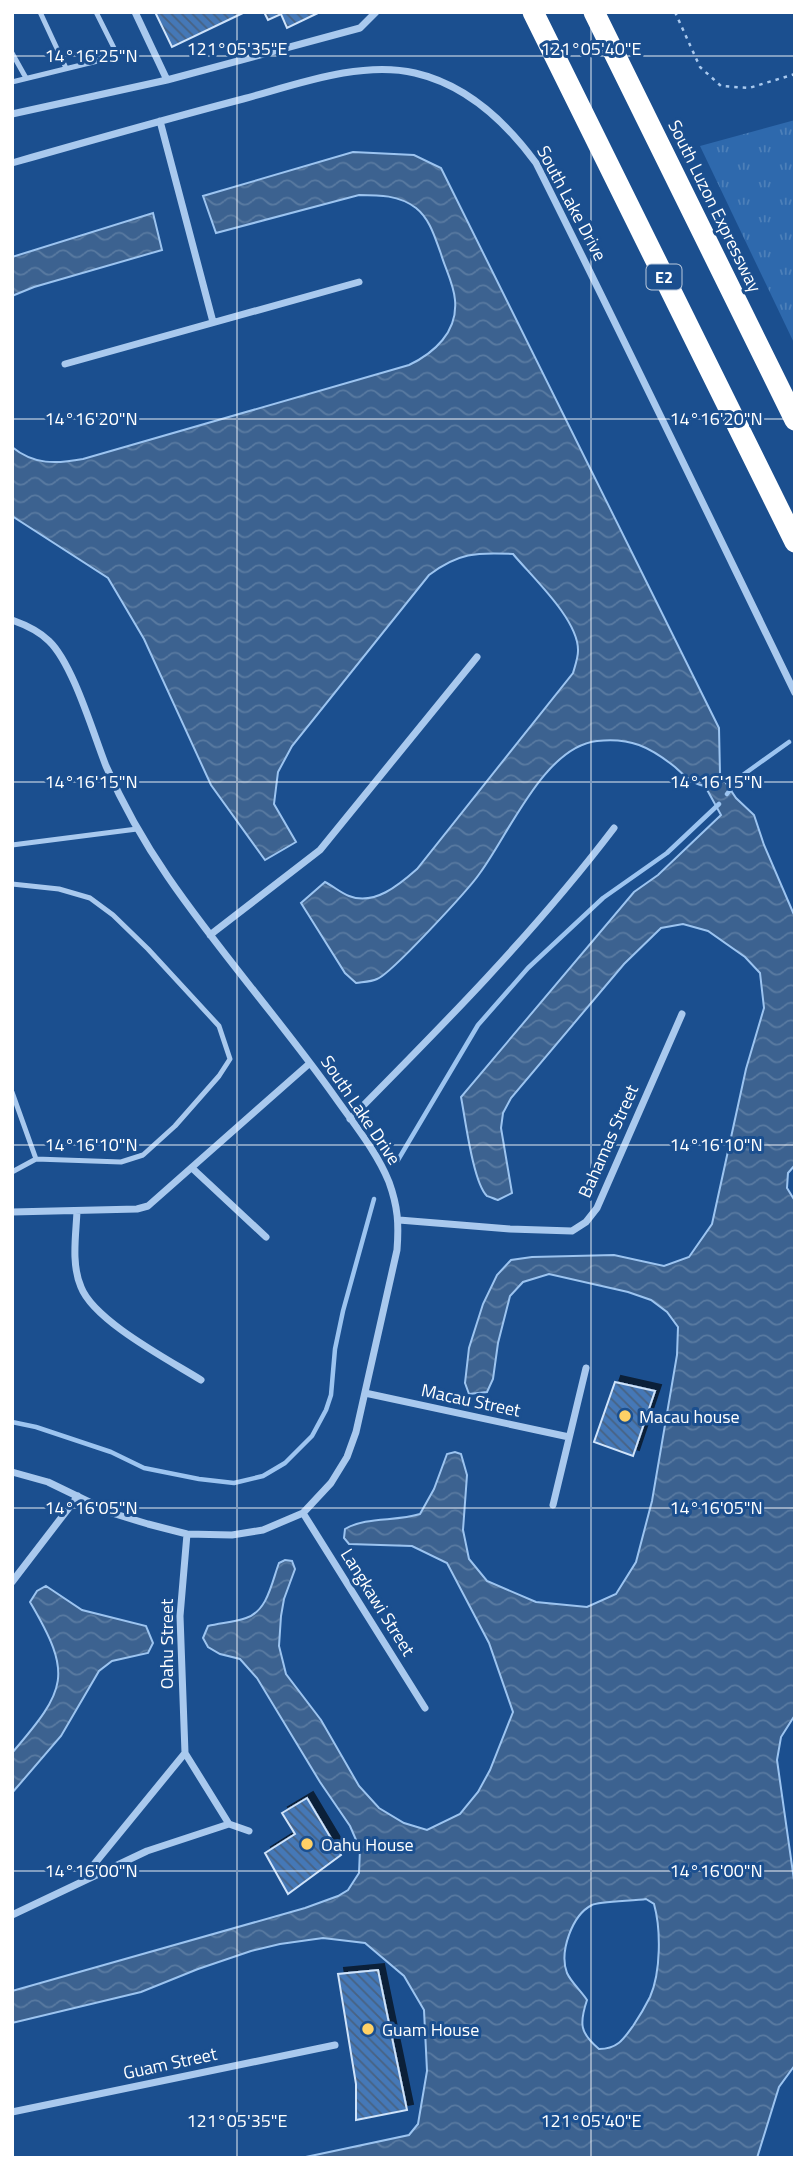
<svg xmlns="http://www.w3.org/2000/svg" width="807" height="2170" font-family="'Titillium Web',sans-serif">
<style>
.grass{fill:url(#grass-tufts)}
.water{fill:url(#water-waves);stroke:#9cc4f0;stroke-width:2;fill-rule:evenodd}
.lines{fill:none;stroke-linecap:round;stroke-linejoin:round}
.stream{stroke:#9cc4f0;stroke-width:4.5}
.building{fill:url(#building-back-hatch);stroke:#cfe3fa;stroke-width:2;filter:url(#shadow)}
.path{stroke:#a9c9ee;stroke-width:2.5;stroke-dasharray:3.5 5;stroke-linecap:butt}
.lane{stroke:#a9c9ee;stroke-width:5}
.street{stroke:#a9c9ee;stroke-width:7}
.highway{stroke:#fff;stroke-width:21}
.ticks{fill:none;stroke:#fff;stroke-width:2;stroke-opacity:0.45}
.poi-dot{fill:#ffd166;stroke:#1b4f8f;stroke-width:2.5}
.labels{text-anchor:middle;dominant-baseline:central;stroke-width:6;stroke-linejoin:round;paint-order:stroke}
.shield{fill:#1b4f8f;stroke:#bbcadd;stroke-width:2}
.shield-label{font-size:16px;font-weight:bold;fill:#fff}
.street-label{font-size:18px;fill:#fff;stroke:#1b4f8f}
.poi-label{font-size:18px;fill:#fff;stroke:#1b4f8f;text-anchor:start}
.ticks-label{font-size:18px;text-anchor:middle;fill:#fff;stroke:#1b4f8f;stroke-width:6;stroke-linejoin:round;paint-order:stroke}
</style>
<defs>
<pattern id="grass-tufts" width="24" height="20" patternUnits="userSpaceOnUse" patternTransform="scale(1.75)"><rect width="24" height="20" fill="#2e69ad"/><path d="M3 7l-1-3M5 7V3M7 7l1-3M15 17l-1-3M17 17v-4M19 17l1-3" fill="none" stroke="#4d80b9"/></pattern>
<pattern id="water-waves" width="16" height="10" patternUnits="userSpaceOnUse" patternTransform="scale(1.75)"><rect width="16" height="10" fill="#3c6290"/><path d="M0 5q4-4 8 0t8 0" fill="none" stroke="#597aa1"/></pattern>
<pattern id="building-back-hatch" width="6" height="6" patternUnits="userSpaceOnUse" patternTransform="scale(1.75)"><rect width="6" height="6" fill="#4478b7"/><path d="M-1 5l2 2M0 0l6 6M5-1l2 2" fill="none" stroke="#486282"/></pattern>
<filter id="shadow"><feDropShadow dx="6" dy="-6" stdDeviation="0" flood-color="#0009"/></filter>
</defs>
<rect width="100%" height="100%" fill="#1b4f8f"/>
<path class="grass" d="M795,120V345L700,146Z"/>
<path class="water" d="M353,152L414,155L441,168L719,728L720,774L736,798L754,815L764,845L795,917V1165L788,1173L787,1188L795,1201V1715L781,1737L777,1760L795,1887V2065L779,2087L757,2158H301L409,2135L418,2124L427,2071L424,2010L404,1976L365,1943L323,1938L280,1944L251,1951L198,1969L141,1992L12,2023V1991L305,1908L338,1896L348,1890L359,1873L360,1849L350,1826L320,1782L257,1678L240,1659L220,1654L208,1647L203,1638L208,1626C220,1623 235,1622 246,1618C268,1611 272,1581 279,1563L285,1560L292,1561L295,1569L284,1599L281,1616L279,1646L286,1674L321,1720L359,1786L379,1808L404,1823L427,1830L460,1814L478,1792L490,1770L513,1712L489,1643L447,1563L412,1546L349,1544L344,1538L345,1529C367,1516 395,1522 420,1514L434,1489L447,1454L455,1452L461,1454L467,1475L463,1530L469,1559L487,1581L536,1602L587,1607L616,1594L636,1562L652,1501L677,1355L678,1327L667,1312L651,1300L628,1292L549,1274L523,1282L510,1296L498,1343L493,1379L487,1392L469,1394L465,1383L469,1348L483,1304L497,1275L511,1260L532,1257L614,1255L664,1266L689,1257L712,1224L746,1069L764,1008L760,973L745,957L708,931L683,924L661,928L624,964L511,1098L503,1113L501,1128L512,1193L498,1200C497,1200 488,1196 487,1196C473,1183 465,1117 461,1097L634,892L658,875L721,815L705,786C692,784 685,776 675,767C650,747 630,737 597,741C544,747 509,834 480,873C469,889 391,974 377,979C371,982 362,982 356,983L345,973L301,903L325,882C333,886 341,893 349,896C374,906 399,885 417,869L573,673C575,666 578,658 578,651C579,620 532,577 513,554C476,552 458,553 429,575L292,746L278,772L274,804L296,842L265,860L211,785L144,639L108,578L12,516V447C34,465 56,464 83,459L409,365C434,353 458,332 455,300C454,285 445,268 441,254C435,238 430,219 416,208C399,195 379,195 359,195L216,233L203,196ZM646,1899L654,1904C661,1929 661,1972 650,1997C645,2007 639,2017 633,2026C623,2040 617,2049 599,2049C580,2033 579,2024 587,2000C581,1991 571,1982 567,1973C559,1952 572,1915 592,1905C599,1901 635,1901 646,1899Z
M153,213L162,250L34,287L12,296V257Z
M46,1586L82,1610L146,1626L153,1643L148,1653L112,1661L99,1671L61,1736L12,1793V1753C67,1689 73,1675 30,1602L37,1591Z"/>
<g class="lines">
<path class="stream" d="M727,794L740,777L789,742
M398,1160L478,1025L528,968L603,898L667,853L719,804
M12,1422L36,1427L111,1452L144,1468L199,1479L234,1483L263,1476L285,1463L312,1436L326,1410L331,1395L335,1349L343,1311L374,1199"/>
</g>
<path class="building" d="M155,12H245L172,47Z
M264,12H320L287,28L281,14L268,20Z
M615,1382L655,1391L633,1456L594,1442Z
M307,1798L341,1855L288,1894L265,1853L295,1834L282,1813Z
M378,1970L407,2110L356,2120V2084L338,1974Z"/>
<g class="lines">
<path class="path" d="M675,12L700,67L721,86L749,88L795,74"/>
<path class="lane" d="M40,12L66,68
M12,53L26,78
M12,82L118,56L96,12
M12,845L137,829
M12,884L59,889L90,898L113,915L148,949L219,1026L230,1059L219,1076L175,1126L143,1155L121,1162L36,1159L12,1172
M12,1092L36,1159"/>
<path class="street" d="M135,12L167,80
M12,114L167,80L360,28L376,12
M160,121L213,322
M12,163C89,141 166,119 243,99C295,85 361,60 415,73C467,85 506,122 536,163C624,339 709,516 795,693
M65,364L359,282
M12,620C26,625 39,631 49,641C73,664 93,733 106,766C123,805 144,842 168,877C220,953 282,1022 335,1097C354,1124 377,1152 389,1182C398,1207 399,1224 397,1250L356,1432L347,1457L331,1483L303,1513L263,1530L232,1535L187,1534L148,1524L112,1513L48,1482L12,1472
M210,935L320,850L477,657
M350,1119C442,1026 535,932 614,828
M192,1168L266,1237
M77,1211C76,1235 71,1264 81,1287C94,1321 169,1360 201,1380
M12,1212L137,1209L148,1206L310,1063
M399,1220L510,1229L572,1231L586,1222L597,1208L682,1014
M365,1393L569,1437
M553,1505L586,1368
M303,1513L425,1708
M187,1534L180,1616L185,1753L229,1824
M12,1582L78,1496
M82,1879L185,1753
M12,1915L147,1851L229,1824L249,1831
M12,2112L335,2045"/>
<path class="highway" d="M533,12L795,542
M594,12L795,420"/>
</g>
<path class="ticks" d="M237,12V2158M591,12V2158M12,56H795M12,419H795M12,782H795M12,1145H795M12,1508H795M12,1871H795"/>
<g class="poi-dot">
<circle cx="625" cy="1416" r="7"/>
<circle cx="307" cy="1844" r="7"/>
<circle cx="368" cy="2029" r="7"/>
</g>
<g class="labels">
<rect class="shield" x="646.5" y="264.5" width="35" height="25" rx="5"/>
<g class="shield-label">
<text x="664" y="277">E2</text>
</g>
<g class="street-label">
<text transform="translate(572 203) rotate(62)">South Lake Drive</text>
<text transform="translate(715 206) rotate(64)">South Luzon Expressway</text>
<text transform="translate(361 1110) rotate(56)">South Lake Drive</text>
<text transform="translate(608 1141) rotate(-66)">Bahamas Street</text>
<text transform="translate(471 1400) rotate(12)">Macau Street</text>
<text transform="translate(378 1602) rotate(58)">Langkawi Street</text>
<text transform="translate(166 1644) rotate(-90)">Oahu Street</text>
<text transform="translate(170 2063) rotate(-12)">Guam Street</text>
</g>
<g class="poi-label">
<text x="639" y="1416">Macau house</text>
<text x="321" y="1844">Oahu House</text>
<text x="382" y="2029">Guam House</text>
</g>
</g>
<g class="ticks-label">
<text x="237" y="55">121°05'35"E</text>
<text x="591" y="55">121°05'40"E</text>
<text x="91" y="62">14°16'25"N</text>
<text x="91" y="425">14°16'20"N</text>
<text x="716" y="425">14°16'20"N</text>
<text x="91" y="788">14°16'15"N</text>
<text x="716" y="788">14°16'15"N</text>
<text x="91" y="1151">14°16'10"N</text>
<text x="716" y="1151">14°16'10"N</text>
<text x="91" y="1514">14°16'05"N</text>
<text x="716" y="1514">14°16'05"N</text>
<text x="91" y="1877">14°16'00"N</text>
<text x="716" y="1877">14°16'00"N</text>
<text x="237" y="2127">121°05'35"E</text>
<text x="591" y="2127">121°05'40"E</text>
</g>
<rect width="807" height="2170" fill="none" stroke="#ffffff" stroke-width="28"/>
</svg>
